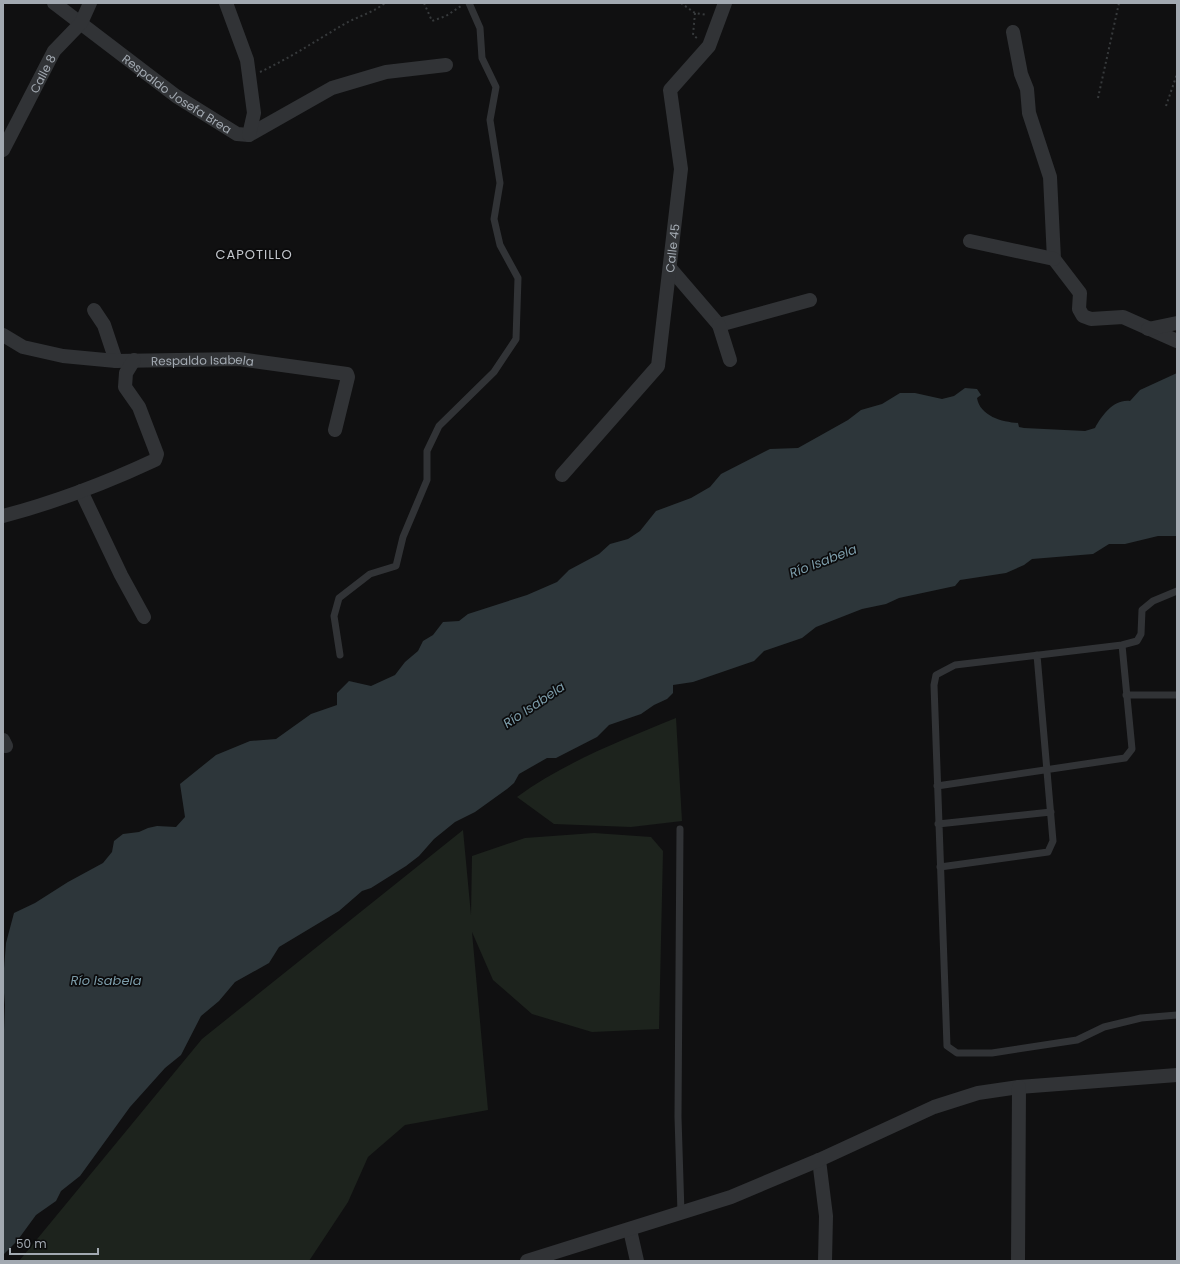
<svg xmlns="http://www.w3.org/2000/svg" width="1180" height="1264" font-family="Poppins,sans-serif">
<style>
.green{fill:#1d231d}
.water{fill:#2d363a}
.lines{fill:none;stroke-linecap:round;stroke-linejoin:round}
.path{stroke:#373a3c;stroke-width:2;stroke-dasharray:2 3;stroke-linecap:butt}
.lane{stroke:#313336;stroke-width:7}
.street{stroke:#313336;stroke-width:14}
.labels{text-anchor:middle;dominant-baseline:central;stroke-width:3.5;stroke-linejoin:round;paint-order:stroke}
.street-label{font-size:12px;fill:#a2a9b1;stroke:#0b0b0c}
.neighbourhood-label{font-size:13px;letter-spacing:1px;fill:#c3c7cd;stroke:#0b0b0c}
.water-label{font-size:13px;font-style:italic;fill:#7c9ca9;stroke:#0b0b0c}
</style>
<rect width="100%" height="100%" fill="#101011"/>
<path class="green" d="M676,718L682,821L631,827L554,824L517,797C565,762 622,740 676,718Z
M463,830L471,915L472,856L525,838L594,833L651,837L663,851L659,1029L592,1032L532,1014L493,980L472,932L488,1110L405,1125L368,1157L348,1202L309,1261H19L202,1039Z"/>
<path class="water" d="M1177,373V536H1158L1125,544H1109L1093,554L1032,559L1024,565L1006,573L960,580L955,586L899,598L886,604L862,609L816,627L802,638L764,651L754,661L693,682L673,685V693L667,699L654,705L641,714L609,725L597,737L556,758H547L519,774L514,783L507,789L475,812L455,822L434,839L419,856L406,866L371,888L362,891L339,911L279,947L269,963L235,982L219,1001L201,1016L181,1055L165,1068L130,1107L80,1176L61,1191L56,1201L36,1215L17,1241L3,1255V1054L5,1005L3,981L6,943L14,913L35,903L68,882L103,863L112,852L114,841L123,834L139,832L148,828L157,826L176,827L185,817L180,784L216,755L250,741L276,739L311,714L337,705V693L349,681L371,686L395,675L405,662L418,651L423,641L433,635L443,622L459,621L468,614L527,595L557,582L569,570L599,554L610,544L628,539L640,531L656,511L691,498L710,487L721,474L770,449L798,448L848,420L861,410L882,404L900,393H915L942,399L954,396L965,388L977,389L981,395L977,398C980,416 1002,422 1018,423L1019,427L1024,428L1085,431L1095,428C1102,415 1114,399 1130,401L1140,390Z"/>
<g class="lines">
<path class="path" d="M424,3L432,21L446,16L461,6
M681,3L695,13L707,15
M695,13L693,35L698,39
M260,72C288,59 314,42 341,26C355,17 371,14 385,3
M1098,98L1119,3
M1166,106L1177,74"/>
<path class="lane" d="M1177,591L1153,601L1142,610L1141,634L1137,641L1122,645L955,665L936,675L934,685L947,1046L957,1053H992L1077,1040L1104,1027L1141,1018L1177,1015
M340,655L334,616L339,598L370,574L396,566L403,537L427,480V451L439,426L494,372L516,339L518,278L500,245L494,219L500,183L490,120L496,87L482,58L480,28L469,3
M1126,695H1177
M937,786L1125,758L1132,749L1122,645
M938,824L1051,812
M680,829L678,1117L681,1213
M940,867L1048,852L1053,841L1037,655"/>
<g class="street">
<path id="s1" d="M54,3L176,96L237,134L249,135L332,88L386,72L446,65"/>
<path d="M226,3L247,60L254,113L249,135"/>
<path d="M1013,32L1021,74L1027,89L1029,113L1050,177L1054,259L1080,293L1079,309L1083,316L1091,319L1123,317L1177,341"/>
<path id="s2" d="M3,150L54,51L81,23L90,3"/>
<path d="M970,241L1054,259"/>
<path d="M670,268L719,325L810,300"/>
<path d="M94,310L104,325L116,361"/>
<path d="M719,325L730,360"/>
<path d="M1148,329L1177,323"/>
<path id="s3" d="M3,335L23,347L63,356L116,361L239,359L347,374L348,377L335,430"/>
<path id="s4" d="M562,475L658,366L681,169L670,90L709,46L725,3"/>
<path d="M81,491L121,575L144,617"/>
<path d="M3,516C56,502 106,483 155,460L157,454L139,407L125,387L126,373L134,360"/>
<path d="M3,740L6,746"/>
<path d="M819,1160L826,1216L825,1261"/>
<path d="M630,1230L637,1261"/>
<path d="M527,1261L731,1197L819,1160L934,1107L978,1093L1019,1087L1177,1075"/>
<path d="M1018,1261L1019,1087"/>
</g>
</g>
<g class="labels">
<g class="street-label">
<text stroke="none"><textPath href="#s2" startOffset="86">Calle 8</textPath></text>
<text stroke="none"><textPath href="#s1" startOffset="153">Respaldo Josefa Brea</textPath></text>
<text stroke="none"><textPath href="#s4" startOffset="264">Calle 45</textPath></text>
<text stroke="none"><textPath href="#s3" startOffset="204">Respaldo Isabela</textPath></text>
</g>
<g class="neighbourhood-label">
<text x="254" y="254">CAPOTILLO</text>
</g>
<g class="water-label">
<text transform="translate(823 561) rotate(-21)">Río Isabela</text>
<text transform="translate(534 705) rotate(-34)">Río Isabela</text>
<text x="106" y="980">Río Isabela</text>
</g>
</g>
<rect width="1180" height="1264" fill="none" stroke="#a2a9b1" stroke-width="8"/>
<path d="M10 1248v6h88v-6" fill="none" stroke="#a2a9b1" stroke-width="2"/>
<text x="16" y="1248" font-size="12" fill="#a2a9b1" stroke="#0b0b0c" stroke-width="3" paint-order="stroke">50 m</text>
</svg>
